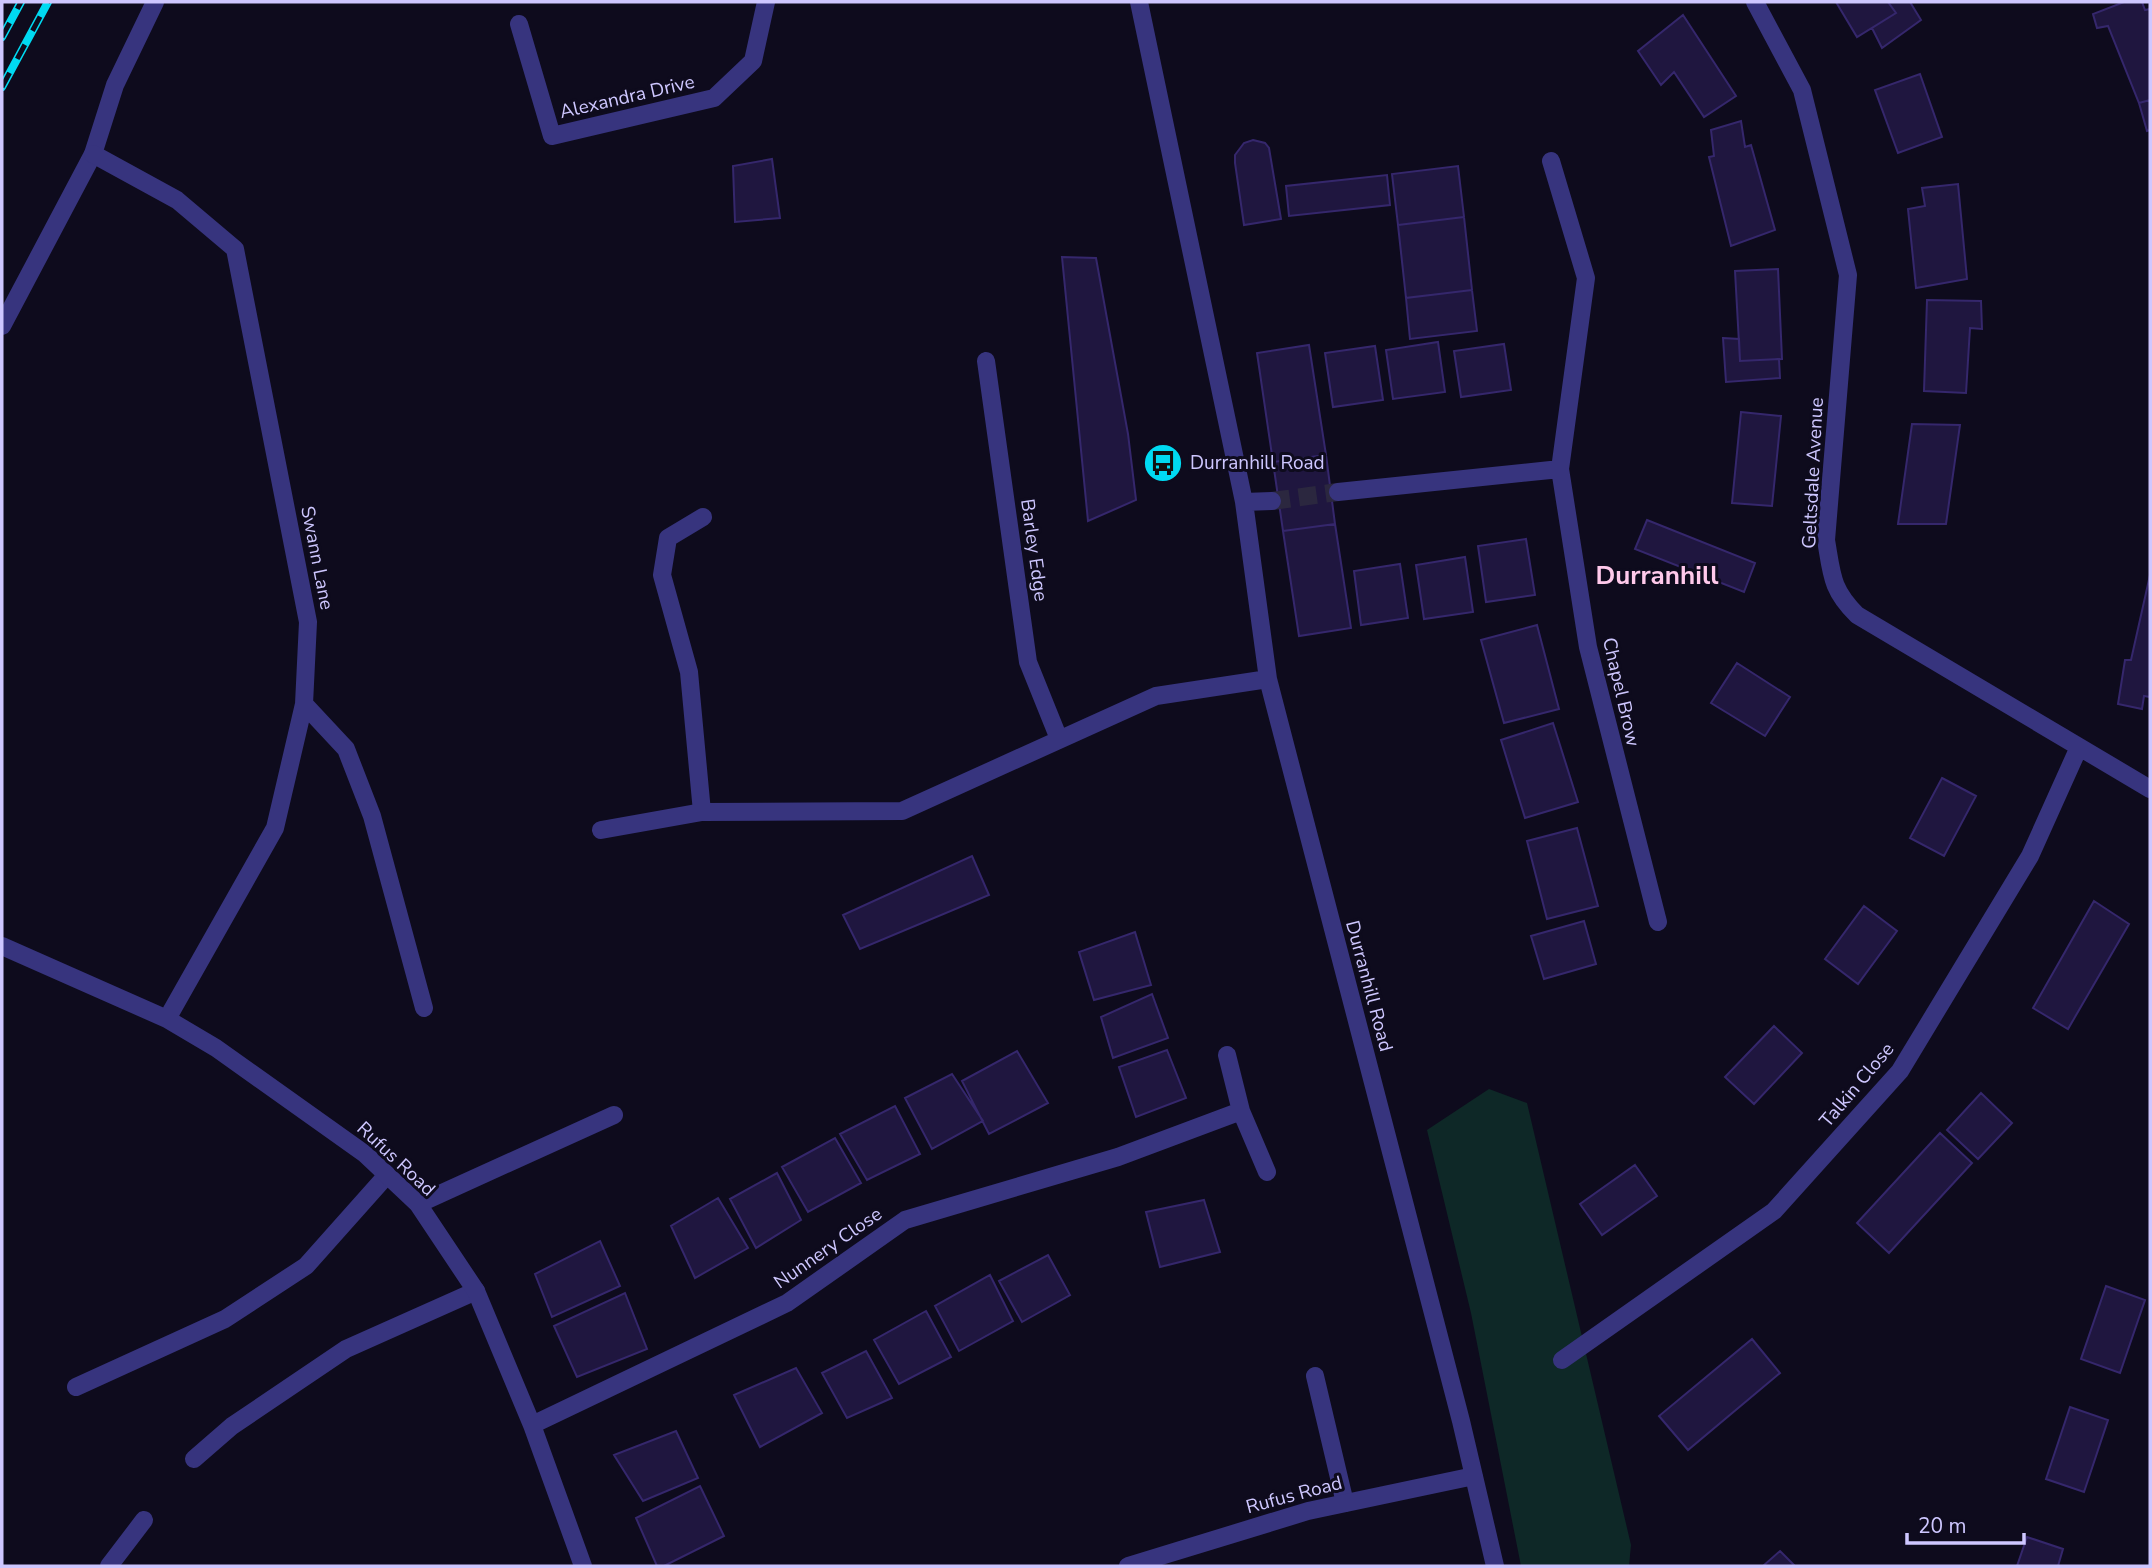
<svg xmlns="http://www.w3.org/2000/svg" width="2152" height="1568" font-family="'Nunito Sans',sans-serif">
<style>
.green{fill:#0e2827}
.building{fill:#1f163f;stroke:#35276c;stroke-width:2}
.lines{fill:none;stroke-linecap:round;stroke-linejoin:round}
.minor-tunnel{stroke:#2b273f;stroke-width:18;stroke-dasharray:18 9;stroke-linecap:butt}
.service{stroke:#37347e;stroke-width:18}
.minor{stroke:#37347e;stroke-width:18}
.rail-casing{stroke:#00daf2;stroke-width:8}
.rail{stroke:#0e0b1d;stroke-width:5;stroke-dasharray:16;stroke-linecap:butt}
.labels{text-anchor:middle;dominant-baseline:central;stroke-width:6;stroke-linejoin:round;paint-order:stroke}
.street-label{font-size:19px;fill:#cec7ff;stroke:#0e0b1d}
.poi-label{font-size:19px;fill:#cec7ff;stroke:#0e0b1d;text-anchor:start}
.district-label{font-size:26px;font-weight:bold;fill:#ffc9eb;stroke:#0e0b1d}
</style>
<rect width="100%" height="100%" fill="#0e0b1d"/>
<path class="green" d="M1489,1089L1527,1103L1631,1545L1629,1566H1521L1471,1313L1427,1130Z"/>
<path class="building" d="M1836,2H1888L1896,13L1857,37Z
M1888,2H1910L1921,20L1882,48L1872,28L1896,13Z
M2124,2H2142L2145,10L2150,9V100L2139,103L2108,26L2097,28L2093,14Z
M1683,15L1736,96L1704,117L1674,72L1661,85L1638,51Z
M1920,74L1942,137L1898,153L1875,90Z
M2150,100V130L2147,131L2139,103Z
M1741,121L1745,147L1751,145L1775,230L1731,246L1709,157L1714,156L1711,130Z
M1253,140L1265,143L1269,148L1281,219L1244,225L1235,163V155L1244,143Z
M772,159L780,218L735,222L733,166Z
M1458,166L1464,217L1398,225L1392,174Z
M1387,175L1390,205L1289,216L1286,186Z
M1958,184L1967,279L1916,288L1908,209L1925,206L1922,188Z
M1464,217L1472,290L1406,298L1398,225Z
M1062,257L1096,258L1128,434L1136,500L1088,521Z
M1778,269L1782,359L1740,361L1735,271Z
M1472,290L1477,331L1410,339L1406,298Z
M1927,300L1981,301L1982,329L1970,328L1966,393L1924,391Z
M1723,338L1739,339L1740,361L1779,359L1780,378L1726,382Z
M1438,342L1445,392L1393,399L1386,350Z
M1504,344L1511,390L1461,397L1454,351Z
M1309,345L1326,455L1273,462L1257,353Z
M1375,346L1383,400L1333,407L1325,353Z
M1741,412L1781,416L1772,506L1732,503Z
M1912,424L1960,425L1946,524H1898Z
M1326,455L1335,524L1283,531L1273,462Z
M1647,520L1755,563L1744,592L1635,549Z
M1335,524L1351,628L1299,636L1283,531Z
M1526,539L1535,595L1486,602L1478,546Z
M1465,557L1473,612L1424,619L1416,565Z
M1400,564L1408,618L1361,625L1354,571Z
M2150,575V697L2144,696L2142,709L2118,704L2125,660H2131Z
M1537,625L1559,709L1504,723L1481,640Z
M1737,663L1790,697L1765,736L1711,703Z
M1553,723L1578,802L1525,818L1501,740Z
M1942,778L1976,796L1944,856L1910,838Z
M1577,828L1598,906L1547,919L1527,841Z
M972,856L989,895L860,949L843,915Z
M2094,901L2129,924L2068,1029L2033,1008Z
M1864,906L1897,931L1858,984L1825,959Z
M1584,921L1596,964L1544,979L1531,936Z
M1135,932L1151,985L1094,1000L1079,952Z
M1152,994L1168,1038L1113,1058L1101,1017Z
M1774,1026L1802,1053L1754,1104L1725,1077Z
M1167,1050L1186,1098L1136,1117L1119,1067Z
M1017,1051L1048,1103L989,1134L962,1081Z
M952,1074L983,1121L932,1149L905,1098Z
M1981,1093L2012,1123L1978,1159L1947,1130Z
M895,1106L920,1154L867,1180L840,1134Z
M1940,1133L1972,1163L1889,1253L1857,1223Z
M835,1138L861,1183L808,1212L782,1167Z
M1635,1165L1657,1196L1602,1235L1580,1204Z
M777,1173L801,1220L756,1248L730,1199Z
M718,1198L748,1248L695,1278L671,1226Z
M1204,1200L1220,1252L1160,1267L1146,1212Z
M600,1241L620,1286L552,1317L535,1274Z
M1048,1255L1070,1295L1022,1322L999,1281Z
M990,1275L1013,1321L959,1351L935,1306Z
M2106,1286L2145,1300L2120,1373L2081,1359Z
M625,1293L647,1349L577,1377L554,1326Z
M926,1311L951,1357L899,1384L874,1340Z
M1752,1339L1780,1373L1688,1450L1659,1416Z
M866,1351L892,1398L847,1418L822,1373Z
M796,1368L822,1413L760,1447L734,1395Z
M2070,1407L2108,1420L2084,1492L2046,1479Z
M676,1431L698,1478L643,1501L614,1455Z
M700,1486L724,1536L664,1566H657L636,1518Z
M2027,1537L2063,1549L2058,1566H2017Z
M1780,1551L1795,1566H1763Z"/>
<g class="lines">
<path class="minor-tunnel" d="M1272,501L1338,492"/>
<path class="service" d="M2,326L93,154L115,85L155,2
M1315,1376L1345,1503
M76,1387L225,1319L306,1266L387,1175
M194,1459L232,1426L346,1349L476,1291
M109,1566L144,1520"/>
<path class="minor" d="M1139,2L1244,502L1268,679L1461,1421L1495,1566
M1755,2L1802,90L1848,275L1826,540C1832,575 1831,589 1857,615L2150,789
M519,24L552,136L714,98L753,61L766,2
M93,154L177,200L235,249L308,622L304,704L275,828L167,1019
M1551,161L1586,278L1560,469L1588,647L1658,922
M986,361L1028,662L1059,739
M1338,492L1560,469
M1244,502L1272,501
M304,704L346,749L372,816L424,1008
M702,812L689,672L662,575L668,538L703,517
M601,830L702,812L902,811L1156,696L1268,679
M2,946L167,1019L216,1048L365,1154L418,1204L476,1291L532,1425L583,1566
M1227,1055L1241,1111L1267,1172
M418,1204L614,1115
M1562,1360L1774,1211L1900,1071L2030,856L2079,747
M532,1425L787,1303L905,1220L1118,1157L1241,1111
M1128,1566L1308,1511L1474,1476"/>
<g class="rail-casing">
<path id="rail" d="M2,37L21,2
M2,87L48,2"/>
</g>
<use href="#rail" class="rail"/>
</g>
<defs>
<g id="bus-disc" transform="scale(2.0125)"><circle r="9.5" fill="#00daf2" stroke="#0e0b1d"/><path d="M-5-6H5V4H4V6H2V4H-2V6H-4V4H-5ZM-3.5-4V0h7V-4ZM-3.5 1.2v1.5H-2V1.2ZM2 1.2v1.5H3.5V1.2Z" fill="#111"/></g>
</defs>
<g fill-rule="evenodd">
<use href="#bus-disc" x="1163" y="463"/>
</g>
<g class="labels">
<g class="street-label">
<text transform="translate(627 97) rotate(-13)">Alexandra Drive</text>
<text transform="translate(1813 473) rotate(-87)">Geltsdale Avenue</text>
<text transform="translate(1034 550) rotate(82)">Barley Edge</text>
<text transform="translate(317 558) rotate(79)">Swann Lane</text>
<text transform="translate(1621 692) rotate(77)">Chapel Brow</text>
<text transform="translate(1369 986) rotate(75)">Durranhill Road</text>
<text transform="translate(1857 1085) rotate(-50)">Talkin Close</text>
<text transform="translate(396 1159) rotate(43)">Rufus Road</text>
<text transform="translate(828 1248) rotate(-35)">Nunnery Close</text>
<text transform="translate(1294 1495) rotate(-15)">Rufus Road</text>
</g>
<g class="poi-label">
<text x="1190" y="463">Durranhill Road</text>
</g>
<g class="district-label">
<text x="1657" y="575">Durranhill</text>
</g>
</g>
<rect width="2152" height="1568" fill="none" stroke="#cec7ff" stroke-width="7"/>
<path d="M1907 1533v10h117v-10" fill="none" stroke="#cec7ff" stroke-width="3.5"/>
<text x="1918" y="1533" font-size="21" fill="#cec7ff" stroke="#0e0b1d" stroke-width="5" paint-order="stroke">20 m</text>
</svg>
